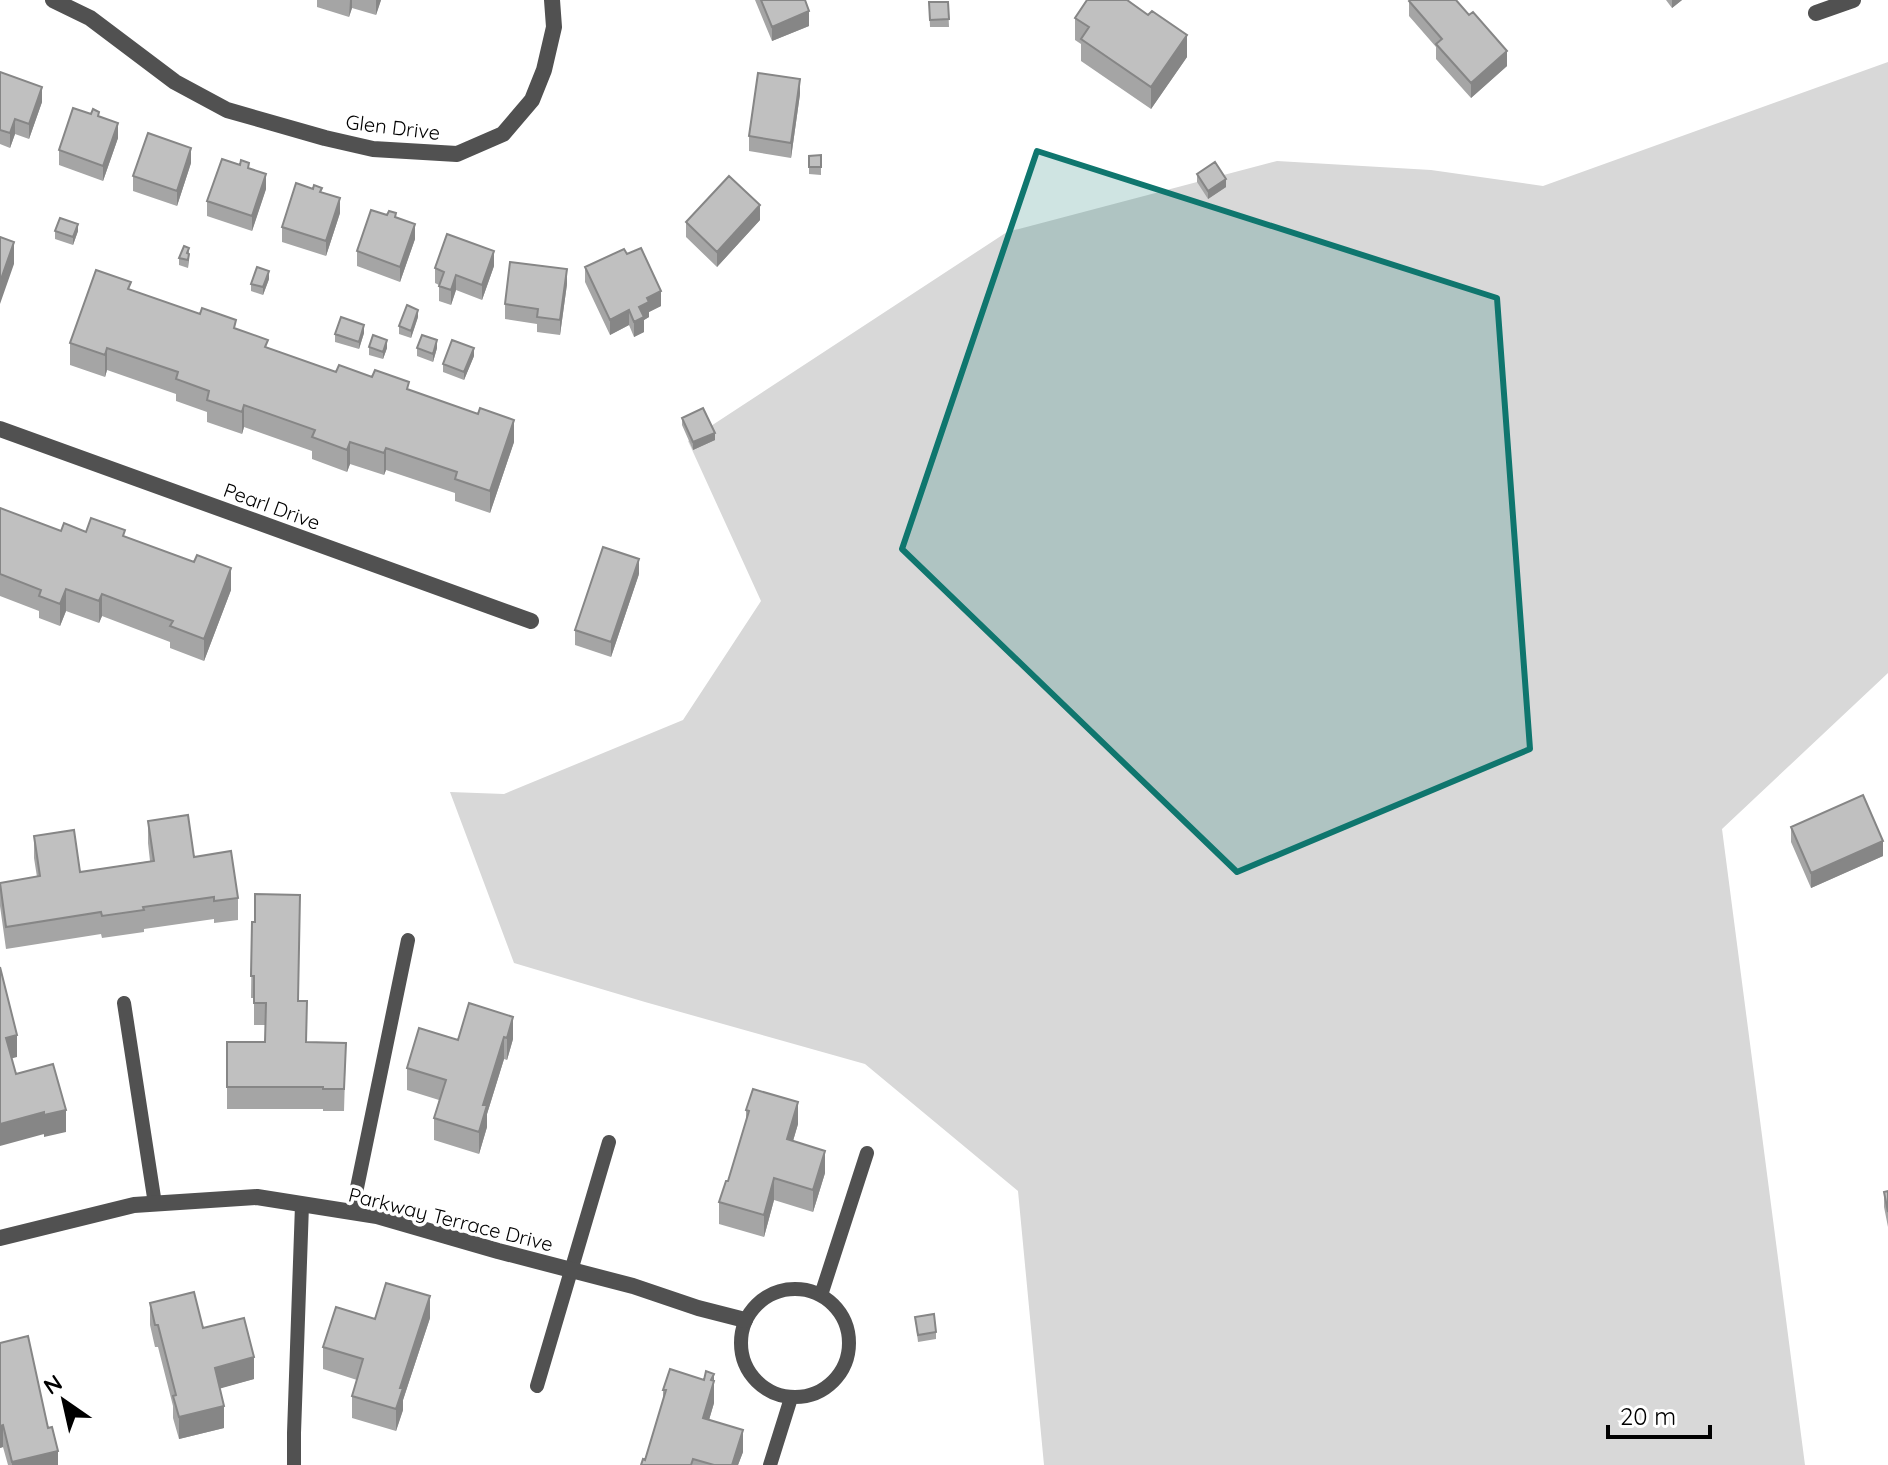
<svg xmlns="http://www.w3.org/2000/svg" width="1888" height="1465" font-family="Quicksand,sans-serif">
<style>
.green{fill:#d8d8d8}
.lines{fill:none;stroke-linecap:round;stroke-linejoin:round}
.service{stroke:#515151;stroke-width:14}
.minor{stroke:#515151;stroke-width:16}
.wall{fill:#a5a5a5}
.shaded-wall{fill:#868686}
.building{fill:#c0c0c0;stroke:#868686;stroke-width:2}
.marked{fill:#0f766e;fill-opacity:0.2;stroke:#0f766e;stroke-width:6;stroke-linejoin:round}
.labels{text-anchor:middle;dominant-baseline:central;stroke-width:7;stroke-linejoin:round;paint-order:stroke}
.street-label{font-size:20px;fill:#000;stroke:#fff}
</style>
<rect width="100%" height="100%" fill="#fff"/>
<path class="green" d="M1888,62V673L1722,829L1805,1465H1044L1018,1191L865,1064L645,1002L514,963L450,792L504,794L683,720L761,601L688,441L1007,232L1277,161L1431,170L1543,186Z"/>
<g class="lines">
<path class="service" d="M124,1003L155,1204
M352,1212L408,940
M741 1343a54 54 0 1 1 108 0a54 54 0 1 1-108 0Z
M821,1295L867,1153
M537,1386L609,1142
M294,1465V1433L302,1205
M770,1465L791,1398"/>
<path class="minor" d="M53,0L90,18L175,82L227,110L325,138L373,149L457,154L503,134L532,100L544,70L554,27L552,0
M1816,13L1853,0
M0,429L531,621
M0,1238L134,1205L257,1197L377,1216L498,1251L633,1286L698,1308L745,1320"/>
</g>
<path class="wall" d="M317,0H381L376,15L352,8L349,17L317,7Z
M755,0H805L809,26L772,41Z
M1666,0H1682L1672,8Z
M1409,1L1507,66L1471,98L1436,59V47L1409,16Z
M929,2H948L949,27H930Z
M1075,18L1187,57L1151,109L1081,61V44L1075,40Z
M0,72L42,102L29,139L15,134L10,148L0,144Z
M800,94L791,158L749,151V136Z
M99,117L118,138L103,181L59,165V150Z
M821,155V175L809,174V156Z
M191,163L177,206L133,191V176Z
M249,168L266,189L252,231L207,216V201Z
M1197,174L1226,187L1208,199L1197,182Z
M322,192L340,213L326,256L282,242V227Z
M396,218L415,239L400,282L357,266V251Z
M760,220L717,267L686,237V222Z
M55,231H78L73,245L55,239Z
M189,248V262L188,268L179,265V258Z
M627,254L661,306L649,312V317L644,320V332L634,337L629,325L610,335L585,282V267Z
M494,266L482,300L456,290L451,305L439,301V285L435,283V268Z
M269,279L263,295L251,291V284Z
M567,284L560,335L537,332V324L505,319V304Z
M131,290L236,329L268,348L336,372L409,390L514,442L490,513L455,501V493L386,470L384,475L350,464L347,472L312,459V451L244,427L242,434L207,422V412L176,401V394L107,370L105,377L70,365V343Z
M418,317L411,338L399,334V326Z
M364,333L359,349L335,342V334Z
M369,347L387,348L383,359L369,355Z
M417,348H437L433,362L417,356Z
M474,356L464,380L443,372V364Z
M682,418L715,440L693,450L682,425Z
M0,508L61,531L86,532L125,537L231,590L204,661L170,648V642L102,616L99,623L66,611L60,626L39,618V611L0,596Z
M639,574L611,657L575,645V630Z
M148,821L194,857L238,898V920L214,923V919L144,929V932L102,938L101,934L6,949L0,906V884L37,877L34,858V836L80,872L150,861L148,843Z
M1791,827L1883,856L1811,888L1791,842Z
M252,922L299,1001L307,1042L346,1043L344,1111H323V1109H227V1042H265V1025H254V998H251Z
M469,1003L513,1039L507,1060L504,1059L487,1114V1127L479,1154L434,1140V1118L439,1100L407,1090V1068L458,1040Z
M746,1110L798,1124L793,1141L825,1173L813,1212L774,1200L764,1237L719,1224V1202L728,1181L746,1120Z
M1888,1191V1227L1884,1207V1192Z
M150,1303L203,1328L254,1379L220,1388L224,1428L179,1439L173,1418V1406L158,1347H155L150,1325Z
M915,1317L936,1332V1339L918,1342Z
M430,1318L403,1400V1410L396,1431L352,1418V1396L357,1380L323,1369V1347L375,1319Z
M0,1343L48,1428L58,1465H8L3,1447L0,1448Z
M714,1374V1403L709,1420L743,1452L738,1465H641L645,1460L663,1401V1390L704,1380Z"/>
<path class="shaded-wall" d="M350,0H352V8L349,17Z
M376,0H381L376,15Z
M1672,0H1682L1672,8Z
M809,11V26L772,41V27Z
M1187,35V57L1151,109V87Z
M1507,51V66L1471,98V83Z
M800,79V94L791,158V143Z
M42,87V102L29,139V124Z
M15,119V134L10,148V133Z
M118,123V138L103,181V166Z
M191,148V163L177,206V191Z
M266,174V189L252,231V216Z
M1226,179V187L1208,199V191Z
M340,198V213L326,256V241Z
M760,205V220L717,267V252Z
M78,224V231L73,245V237Z
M415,224V239L400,282V267Z
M14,242V264L0,304V282Z
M494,251V266L482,300V285Z
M567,269V284L560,335V320Z
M269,271V279L263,295V287Z
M456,275V290L451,305V290Z
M661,291V306L649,312V317L644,320V332L634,337V322L639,307L647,298Z
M418,310V317L411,338V331Z
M629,310V325L610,335V320Z
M364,325V333L359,349V342Z
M387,340V348L383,359V352Z
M437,340V348L433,362V354Z
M107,348V370L105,377V355Z
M474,348V356L464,380V372Z
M244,405V427L242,434V412Z
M514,420V442L490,513V491Z
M715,433V440L693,450V442Z
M350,442V464L347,472V450Z
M386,448V470L384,475V453Z
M639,559V574L611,657V642Z
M231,568V590L204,661V639Z
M66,589V611L60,626V604Z
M102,594V616L99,623V601Z
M1883,841V856L1811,888V873Z
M513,1017V1039L507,1060V1038Z
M17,1035V1057L6,1060V1038Z
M504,1037V1059L487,1114V1127L479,1154V1132L483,1105Z
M798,1102V1124L787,1161V1139Z
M66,1110V1132L44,1137V1115Z
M44,1112V1134L0,1146V1124Z
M825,1151V1173L813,1212V1190Z
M774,1178V1200L764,1237V1215Z
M430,1296V1318L403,1400V1410L396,1431V1409L400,1388Z
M254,1357V1379L215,1390V1368Z
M714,1374V1403L703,1440V1418Z
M224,1406V1428L179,1439V1417Z
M3,1425V1447L0,1448V1426Z
M743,1430V1452L738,1465H732Z
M58,1451V1465H12V1462Z"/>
<path class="building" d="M761,0H805L809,11L772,27Z
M1087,0H1127L1148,15L1152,11L1187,35L1151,87L1081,39L1089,27L1075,18Z
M1410,0H1456L1469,15L1473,12L1507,51L1471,83L1436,44L1442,39L1409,1Z
M929,2H948L949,19L930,20Z
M0,72L42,87L29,124L15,119L10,133L0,130Z
M758,73L800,79L791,143L749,136Z
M73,108L91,114L93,109L99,112L98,116L118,123L103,166L59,150Z
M148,133L191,148L177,191L133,176Z
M821,155V167H809V156Z
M222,159L240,165L241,160L249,163L248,168L266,174L252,216L207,201Z
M1215,162L1226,179L1208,191L1197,174Z
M729,176L760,205L717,252L686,222Z
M296,183L313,189L314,185L322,188L320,192L340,198L326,241L282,227Z
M371,210L387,215L389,211L396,213L395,217L415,224L400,267L357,251Z
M60,218L78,224L73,237L55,231Z
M447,234L494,251L482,285L456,275L451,290L439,286L444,272L435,268Z
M0,237L14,242L0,282Z
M184,246L189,248L187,253L189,254L188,260L179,258Z
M641,248L661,291L647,298L649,302L639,307L644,317L634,322L629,310L610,320L585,267L624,249L627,254Z
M510,262L567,269L560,320L537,317L538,309L505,304Z
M257,267L269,271L263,287L251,284Z
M96,270L131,282L128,289L200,314L202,308L236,320L234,328L268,340L265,347L336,372L339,365L372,377L375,370L409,382L407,389L478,414L480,408L514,420L490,491L455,479L457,472L386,448L384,453L350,442L347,450L312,437L315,430L244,405L242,412L207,400L209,391L176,379L178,372L107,348L105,355L70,343Z
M407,305L418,310L411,331L399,326Z
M341,317L364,325L359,342L335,334Z
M373,335L387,340L383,352L369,347Z
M422,335L437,340L433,354L417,348Z
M452,340L474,348L464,372L443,364Z
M703,408L715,433L693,442L682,418Z
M0,508L61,531L64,523L86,532L91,518L125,530L123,536L194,562L197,555L231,568L204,639L170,626L173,621L102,594L99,601L66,589L60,604L39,596L41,590L0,574Z
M603,547L639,559L611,642L575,630Z
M1863,795L1883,841L1811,873L1791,827Z
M188,815L194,857L231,851L238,898L214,901V897L143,907L144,910L102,916L101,912L6,927L0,883L40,876L34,836L74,830L80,872L154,861L148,821Z
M255,894L300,895L298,1001H307L306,1042L346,1043L344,1089H323V1087H227V1042H265L266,1003H254V976H251L252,922H255Z
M0,967L17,1035L6,1038L16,1074L53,1064L66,1110L44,1115V1112L0,1124Z
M469,1003L513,1017L507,1038L504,1037L483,1105H487L479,1132L434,1118L446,1080L407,1068L419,1028L458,1040Z
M753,1089L798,1102L787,1139L825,1151L813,1190L774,1178L764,1215L719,1202L726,1181H728L749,1111L746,1110Z
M1888,1191V1212L1884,1192Z
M386,1283L430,1296L400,1388H403L396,1409L352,1396L363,1359L323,1347L336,1307L375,1319Z
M194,1292L203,1328L244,1318L254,1357L215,1368L224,1406L179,1417L173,1396L176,1395L158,1325H155L150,1303Z
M934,1314L936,1332L918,1335L915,1317Z
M28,1336L48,1428L52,1427L58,1451L12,1462L3,1425L0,1426V1343Z
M670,1369L704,1380L706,1371L714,1374L711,1380L714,1381L703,1418L743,1430L732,1465H714L693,1459L691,1465H641L643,1459L645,1460L666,1390H663Z"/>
<path class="marked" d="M1037,151L1497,298L1530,749L1237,872L902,549Z"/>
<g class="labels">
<g class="street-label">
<text transform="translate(393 127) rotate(7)">Glen Drive</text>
<text transform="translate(272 506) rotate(20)">Pearl Drive</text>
<text transform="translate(451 1219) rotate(14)">Parkway Terrace Drive</text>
</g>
</g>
<g transform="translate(64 1401) rotate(326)" stroke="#ffffff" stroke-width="6" paint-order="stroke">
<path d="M0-6L14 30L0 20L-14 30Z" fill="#000000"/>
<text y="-12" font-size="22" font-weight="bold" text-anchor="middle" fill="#000000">N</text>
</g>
<path d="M1608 1425v12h102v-12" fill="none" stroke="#000000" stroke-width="4"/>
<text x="1620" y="1425" font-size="24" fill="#000000" stroke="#ffffff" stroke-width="6" paint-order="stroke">20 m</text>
</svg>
